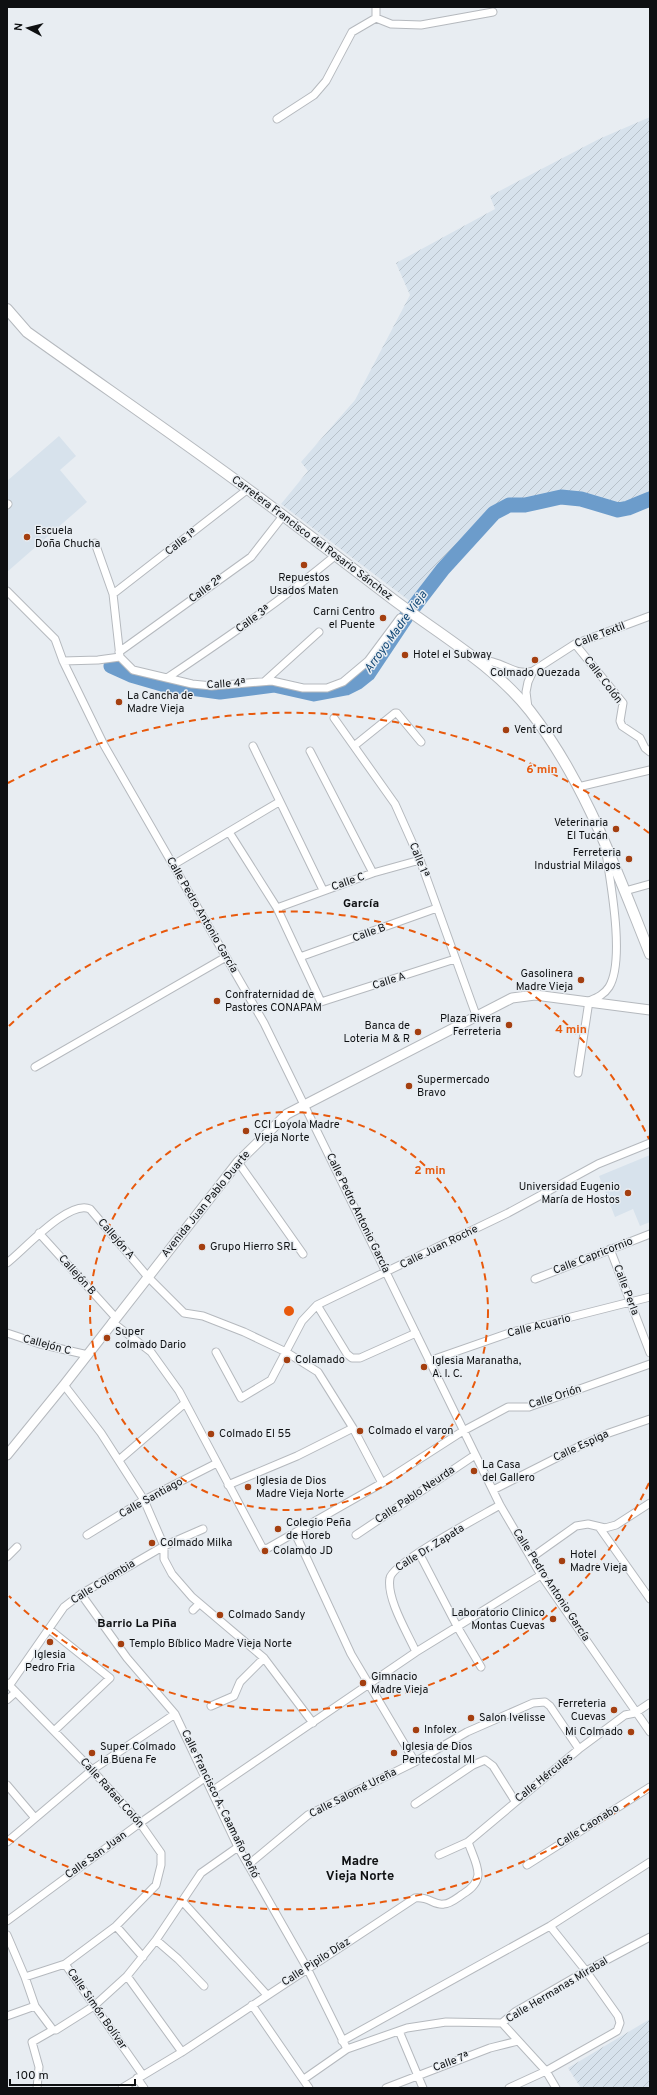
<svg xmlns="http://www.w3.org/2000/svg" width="657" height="2095" font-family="Overpass,sans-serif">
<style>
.built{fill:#d7e2ec}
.industrial{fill:url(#industrial-furrows)}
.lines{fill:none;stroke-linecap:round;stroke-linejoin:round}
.river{stroke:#6c9ccb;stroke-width:15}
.street-casing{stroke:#b5b9be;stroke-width:9}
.secondary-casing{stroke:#b5b9be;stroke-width:11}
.primary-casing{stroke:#b5b9be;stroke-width:12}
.street{stroke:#fff;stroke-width:7}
.secondary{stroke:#fff;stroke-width:9}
.primary{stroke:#fff;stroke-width:10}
.ring{fill:none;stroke:#e8590c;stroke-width:2;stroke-dasharray:7 5}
.poi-dot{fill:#a43f10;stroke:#e8edf2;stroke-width:1.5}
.labels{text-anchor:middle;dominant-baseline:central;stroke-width:3;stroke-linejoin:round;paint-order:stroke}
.poi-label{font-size:11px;fill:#0e1012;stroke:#e8edf2;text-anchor:start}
.street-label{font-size:11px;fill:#0e1012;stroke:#e8edf2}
.water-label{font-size:12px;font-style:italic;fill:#0f4573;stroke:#e8edf2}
.neighbourhood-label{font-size:12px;font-weight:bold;fill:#0e1012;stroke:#e8edf2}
.quarter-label{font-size:13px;font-weight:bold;fill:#0e1012;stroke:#e8edf2}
.centre{fill:#e8590c;stroke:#e8edf2;stroke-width:2}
.ring-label{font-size:12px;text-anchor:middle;font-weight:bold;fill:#e8590c;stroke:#e8edf2;stroke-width:3;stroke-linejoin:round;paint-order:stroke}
</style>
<defs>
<pattern id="industrial-furrows" width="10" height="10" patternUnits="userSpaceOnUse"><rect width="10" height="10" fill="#d7e2ec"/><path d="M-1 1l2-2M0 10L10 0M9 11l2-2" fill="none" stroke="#b7c1c9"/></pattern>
</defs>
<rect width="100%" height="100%" fill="#e8edf2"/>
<path class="built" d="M59,436L76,456L60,470L87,502L7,572V481Z
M650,1155V1222L640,1226L633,1209L615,1217L599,1176Z"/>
<path class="industrial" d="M650,117V499L628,508L618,510L581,499L561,497L525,505H509L494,513L482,525L462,549L443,569L415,605L281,504L308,471L301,462L355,400L410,295L396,263L495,209L490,196L599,139Z
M650,2019V2088H581L568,2068Z"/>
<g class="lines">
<path class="river" d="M111,666L131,675L162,684L220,692L274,685L314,694L346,688L358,682L368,674L406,617L443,569L494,513L509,505H525L561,497L581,499L618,510L628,508L650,499"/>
<g class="street-casing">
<path id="street" d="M376,7V18
M376,18L391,24L421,25L493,12
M277,119L314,95L326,81L352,32L376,18
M7,505L8,504
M95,543L113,594L120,657L133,670L192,684L212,686L272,681L303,688H327L343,682L368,661L400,618
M7,591L55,639L63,661L104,745L264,1023L500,1505L541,1575L650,1732
M113,594L248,489
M575,644L623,703L620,721L622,726L640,738L645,748L650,752
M119,652L251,557L283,516
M476,658C484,660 491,661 499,664C512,669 519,675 533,671
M63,661L98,660L120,657
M167,678C225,639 282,600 336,555
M265,681L319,632
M528,708L526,692L528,682L533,671L575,644L650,616
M334,718L395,804L420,860L476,1015
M253,746L323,890
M354,746L395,713H397L421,742
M310,751L373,873
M578,787L650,770
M229,832L277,908L321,1002L455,959
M173,865L279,802
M625,891L650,884
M277,908L373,873L420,860
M300,957L437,908
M35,1067L226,957
M578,1073L589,1001C596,998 604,995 609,987C625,961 611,885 606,853
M238,1162L303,1254
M39,1233L116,1318
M610,1249L650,1353
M7,1263C23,1251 69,1199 90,1209L148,1277L184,1313L203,1316L244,1332L286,1352L318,1372L353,1428L382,1483
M535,1279L650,1234
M317,1305L347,1354L352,1358H360L416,1333
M112,1322L151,1352L179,1391L263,1549L268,1548L382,1483L463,1431L508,1407H529L650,1364
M7,1333L40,1344L88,1355
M216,1352L241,1398L271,1380L302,1321L317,1305L508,1213L598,1164L650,1143
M429,1361L512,1332L650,1297
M64,1385L101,1433L144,1500L164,1546V1559L172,1574L192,1597L264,1658L313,1723
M119,1460L185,1403
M228,1485L297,1456L353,1428
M493,1490L580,1446L609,1433L650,1419
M599,1527L650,1599
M295,1533L351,1654L415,1762
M87,1535L144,1500L217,1463
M356,1535L475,1455
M419,1553L458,1628L481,1667
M7,1557L17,1547
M531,1558L576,1526L588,1524L605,1528L616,1525L650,1503
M81,1594L127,1658L175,1714L238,1847L307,1968L347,2049
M193,1610L199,1604
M49,1629L110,1678L54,1731
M416,1652C408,1634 386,1598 390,1578C392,1563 483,1515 500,1505
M7,1683L92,1770L140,1823L161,1853V1865L156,1885L116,1926L65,1964L25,1977
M9,1686L64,1607L81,1594L164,1546L203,1529
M7,1700L16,1692
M211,1706L234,1696L240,1682L264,1658
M7,1785L35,1818
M212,1791L416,1652L541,1575
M415,1804L473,1765L485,1760L493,1766L515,1801
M7,1842L92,1770L175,1714
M439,1855L468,1842L579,1749L625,1715L635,1713L650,1703
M248,1865L308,1815L415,1762L467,1732L533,1703L545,1702L550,1706L579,1749
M527,1865L650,1787
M183,1902L267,1995
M7,1921L140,1823L206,1777
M116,1926L143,1957
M7,1935L25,1977L35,2006L53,2030H56L94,2006L127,1976L156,1940L201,1873L238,1847
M156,1940L178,1959L204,1986
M65,1964L142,2074
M127,1976L182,2052
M252,2005L309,2088
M7,2016L35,2006
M502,2023L546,2071L556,2088
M399,2031L423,2088
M342,2041L550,1926L650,1862
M137,2078L144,2088
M304,2079L347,2049L407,2028L446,2022L502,2023L515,2012L586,1971L650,1937
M37,2088L39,2067L32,2042L53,2030
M122,2088L182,2052L415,1898C429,1896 434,1906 444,1904C450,1904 457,1898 463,1894C488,1879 476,1865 468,1842
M386,2088L490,2048L518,2041
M509,2088L546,2071L617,2031L620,2023L618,2016L586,1971L550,1926"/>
</g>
<g class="secondary-casing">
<path id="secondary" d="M7,1455L64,1385L238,1162L287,1114L512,998L535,995L650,1010"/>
</g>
<g class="primary-casing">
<path id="primary" d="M7,309L27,332C101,385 176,436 249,490C296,525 343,561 390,597C437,633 493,664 530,711C586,783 616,870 650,954"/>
</g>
<use href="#street" class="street"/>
<use href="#secondary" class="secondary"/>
<use href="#primary" class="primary"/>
</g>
<g class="ring">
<circle cx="289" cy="1311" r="199"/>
<path d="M649 1483A399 399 0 0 1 9 1596M9 1026A399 399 0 0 1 649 1139"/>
<path d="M649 1789A598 598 0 0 1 8 1839M8 783A598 598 0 0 1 649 833"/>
</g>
<g class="poi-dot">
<circle cx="27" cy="537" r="4"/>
<circle cx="304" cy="565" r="4"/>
<circle cx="383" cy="618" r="4"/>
<circle cx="405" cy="655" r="4"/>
<circle cx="535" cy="660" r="4"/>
<circle cx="119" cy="702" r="4"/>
<circle cx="506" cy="730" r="4"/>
<circle cx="616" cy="829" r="4"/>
<circle cx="629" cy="859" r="4"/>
<circle cx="581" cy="980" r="4"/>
<circle cx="217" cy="1001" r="4"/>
<circle cx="509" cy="1025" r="4"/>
<circle cx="418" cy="1032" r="4"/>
<circle cx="409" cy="1086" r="4"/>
<circle cx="246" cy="1131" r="4"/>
<circle cx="628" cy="1193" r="4"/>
<circle cx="202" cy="1247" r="4"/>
<circle cx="107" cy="1338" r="4"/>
<circle cx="287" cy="1360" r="4"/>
<circle cx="424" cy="1367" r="4"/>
<circle cx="360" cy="1431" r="4"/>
<circle cx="211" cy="1434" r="4"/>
<circle cx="474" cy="1471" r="4"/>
<circle cx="248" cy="1487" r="4"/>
<circle cx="278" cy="1529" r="4"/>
<circle cx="152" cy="1543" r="4"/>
<circle cx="265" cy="1551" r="4"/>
<circle cx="562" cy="1561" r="4"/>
<circle cx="220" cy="1615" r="4"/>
<circle cx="553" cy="1619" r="4"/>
<circle cx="50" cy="1642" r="4"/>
<circle cx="121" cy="1644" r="4"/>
<circle cx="363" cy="1683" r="4"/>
<circle cx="614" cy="1710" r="4"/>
<circle cx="471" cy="1718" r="4"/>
<circle cx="416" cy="1730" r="4"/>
<circle cx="631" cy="1732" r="4"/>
<circle cx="92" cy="1753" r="4"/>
<circle cx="394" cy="1753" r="4"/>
</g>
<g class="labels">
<g class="poi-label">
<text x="35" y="531">Escuela<tspan x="35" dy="13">Doña Chucha</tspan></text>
<text x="304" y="578" text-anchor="middle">Repuestos<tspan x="304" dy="13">Usados Maten</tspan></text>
<text x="375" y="612" text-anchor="end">Carni Centro<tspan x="375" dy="13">el Puente</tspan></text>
<text x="413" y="655">Hotel el Subway</text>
<text x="535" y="673" text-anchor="middle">Colmado Quezada</text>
<text x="127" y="696">La Cancha de<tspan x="127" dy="13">Madre Vieja</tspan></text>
<text x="514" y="730">Vent Cord</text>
<text x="608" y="823" text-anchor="end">Veterinaria<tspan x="608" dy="13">El Tucán</tspan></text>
<text x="621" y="853" text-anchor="end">Ferreteria<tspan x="621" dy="13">Industrial Milagos</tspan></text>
<text x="573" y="974" text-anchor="end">Gasolinera<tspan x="573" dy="13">Madre Vieja</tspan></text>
<text x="225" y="995">Confraternidad de<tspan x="225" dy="13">Pastores CONAPAM</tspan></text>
<text x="501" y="1019" text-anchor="end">Plaza Rivera<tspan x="501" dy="13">Ferreteria</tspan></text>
<text x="410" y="1026" text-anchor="end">Banca de<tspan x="410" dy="13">Loteria M &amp; R</tspan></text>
<text x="417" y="1080">Supermercado<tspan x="417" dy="13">Bravo</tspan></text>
<text x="254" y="1125">CCI Loyola Madre<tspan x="254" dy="13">Vieja Norte</tspan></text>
<text x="620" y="1187" text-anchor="end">Universidad Eugenio<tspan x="620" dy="13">María de Hostos</tspan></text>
<text x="210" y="1247">Grupo Hierro SRL</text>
<text x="115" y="1332">Super<tspan x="115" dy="13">colmado Dario</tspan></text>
<text x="295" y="1360">Colamado</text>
<text x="432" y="1361">Iglesia Maranatha,<tspan x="432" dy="13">A. I. C.</tspan></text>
<text x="368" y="1431">Colmado el varon</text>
<text x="219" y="1434">Colmado El 55</text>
<text x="482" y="1465">La Casa<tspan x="482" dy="13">del Gallero</tspan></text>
<text x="256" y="1481">Iglesia de Dios<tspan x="256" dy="13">Madre Vieja Norte</tspan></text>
<text x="286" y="1523">Colegio Peña<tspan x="286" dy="13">de Horeb</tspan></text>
<text x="160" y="1543">Colmado Milka</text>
<text x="273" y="1551">Colamdo JD</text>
<text x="570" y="1555">Hotel<tspan x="570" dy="13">Madre Vieja</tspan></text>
<text x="545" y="1613" text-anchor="end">Laboratorio Clinico<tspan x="545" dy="13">Montas Cuevas</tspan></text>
<text x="228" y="1615">Colmado Sandy</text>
<text x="129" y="1644">Templo Bíblico Madre Vieja Norte</text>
<text x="50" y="1655" text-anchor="middle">Iglesia<tspan x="50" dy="13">Pedro Fria</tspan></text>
<text x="371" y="1677">Gimnacio<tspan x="371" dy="13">Madre Vieja</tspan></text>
<text x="606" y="1704" text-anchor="end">Ferreteria<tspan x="606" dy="13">Cuevas</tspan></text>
<text x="479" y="1718">Salon Ivelisse</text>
<text x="424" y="1730">Infolex</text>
<text x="623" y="1732" text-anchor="end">Mi Colmado</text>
<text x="100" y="1747">Super Colmado<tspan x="100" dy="13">la Buena Fe</tspan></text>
<text x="402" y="1747">Iglesia de Dios<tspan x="402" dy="13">Pentecostal MI</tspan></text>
</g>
<g class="street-label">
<text transform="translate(312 538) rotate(37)">Carretera Francisco del Rosario Sánchez</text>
<text transform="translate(181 542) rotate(-38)">Calle 1ª</text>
<text transform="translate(206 589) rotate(-36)">Calle 2ª</text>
<text transform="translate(253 619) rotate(-36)">Calle 3ª</text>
<text transform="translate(600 635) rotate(-21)">Calle Textil</text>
<text transform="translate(603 680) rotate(53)">Calle Colón</text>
<text transform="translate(226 684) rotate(-4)">Calle 4ª</text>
<text transform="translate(419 860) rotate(68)">Calle 1ª</text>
<text transform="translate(348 882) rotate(-19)">Calle C</text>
<text transform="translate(202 915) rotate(60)">Calle Pedro Antonio García</text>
<text transform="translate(369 933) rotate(-20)">Calle B</text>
<text transform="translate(389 981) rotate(-18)">Calle A</text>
<text transform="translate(206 1204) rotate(-51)">Avenida Juan Pablo Duarte</text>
<text transform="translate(358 1213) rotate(64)">Calle Pedro Antonio García</text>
<text transform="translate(116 1239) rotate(49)">Callejón A</text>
<text transform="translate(439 1247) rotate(-26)">Calle Juan Roche</text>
<text transform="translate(593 1256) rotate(-21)">Calle Capricornio</text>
<text transform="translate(77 1275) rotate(48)">Callejón B</text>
<text transform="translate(626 1290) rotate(69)">Calle Perla</text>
<text transform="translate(539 1326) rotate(-14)">Calle Acuario</text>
<text transform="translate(47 1345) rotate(15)">Callejón C</text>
<text transform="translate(555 1397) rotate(-18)">Calle Orión</text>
<text transform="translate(581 1446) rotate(-25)">Calle Espiga</text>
<text transform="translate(415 1495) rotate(-34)">Calle Pablo Neurda</text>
<text transform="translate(151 1498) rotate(-29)">Calle Santiago</text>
<text transform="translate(430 1548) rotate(-32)">Calle Dr. Zapata</text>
<text transform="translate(103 1582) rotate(-32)">Calle Colombia</text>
<text transform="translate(551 1585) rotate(57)">Calle Pedro Antonio García</text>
<text transform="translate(544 1778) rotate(-39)">Calle Hércules</text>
<text transform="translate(112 1793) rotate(48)">Calle Rafael Colón</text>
<text transform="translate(353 1793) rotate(-27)">Calle Salomé Ureña</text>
<text transform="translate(220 1804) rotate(64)">Calle Francisco A. Caamaño Deñó</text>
<text transform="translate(588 1826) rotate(-32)">Calle Caonabo</text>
<text transform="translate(96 1855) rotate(-36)">Calle San Juan</text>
<text transform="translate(316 1962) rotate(-33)">Calle Pipilo Díaz</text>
<text transform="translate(557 1990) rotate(-31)">Calle Hermanas Mirabal</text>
<text transform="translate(97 2009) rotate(55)">Calle Simón Bolívar</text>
<text transform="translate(451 2062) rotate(-20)">Calle 7ª</text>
</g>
<g class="water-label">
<text transform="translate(396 632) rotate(-54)">Arroyo Madre Vieja</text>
</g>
<g class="neighbourhood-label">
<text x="361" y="904">García</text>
<text x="137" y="1624">Barrio La Piña</text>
</g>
<g class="quarter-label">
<text x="360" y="1862">Madre<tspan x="360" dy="15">Vieja Norte</tspan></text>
</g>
</g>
<circle cx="289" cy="1311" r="6" class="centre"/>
<g class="ring-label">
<text x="542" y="773">6 min</text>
<text x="571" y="1033">4 min</text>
<text x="430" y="1174">2 min</text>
</g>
<rect width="657" height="2095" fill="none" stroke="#0e1012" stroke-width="16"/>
<g transform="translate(28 28) rotate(277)" stroke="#e8edf2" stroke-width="3" paint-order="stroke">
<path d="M0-3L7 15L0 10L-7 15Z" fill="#0e1012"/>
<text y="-6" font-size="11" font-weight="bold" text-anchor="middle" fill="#0e1012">N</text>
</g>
<path d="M10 2079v6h125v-6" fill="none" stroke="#0e1012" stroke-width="2"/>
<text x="16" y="2079" font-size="12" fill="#0e1012" stroke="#e8edf2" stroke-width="3" paint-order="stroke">100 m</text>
</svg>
